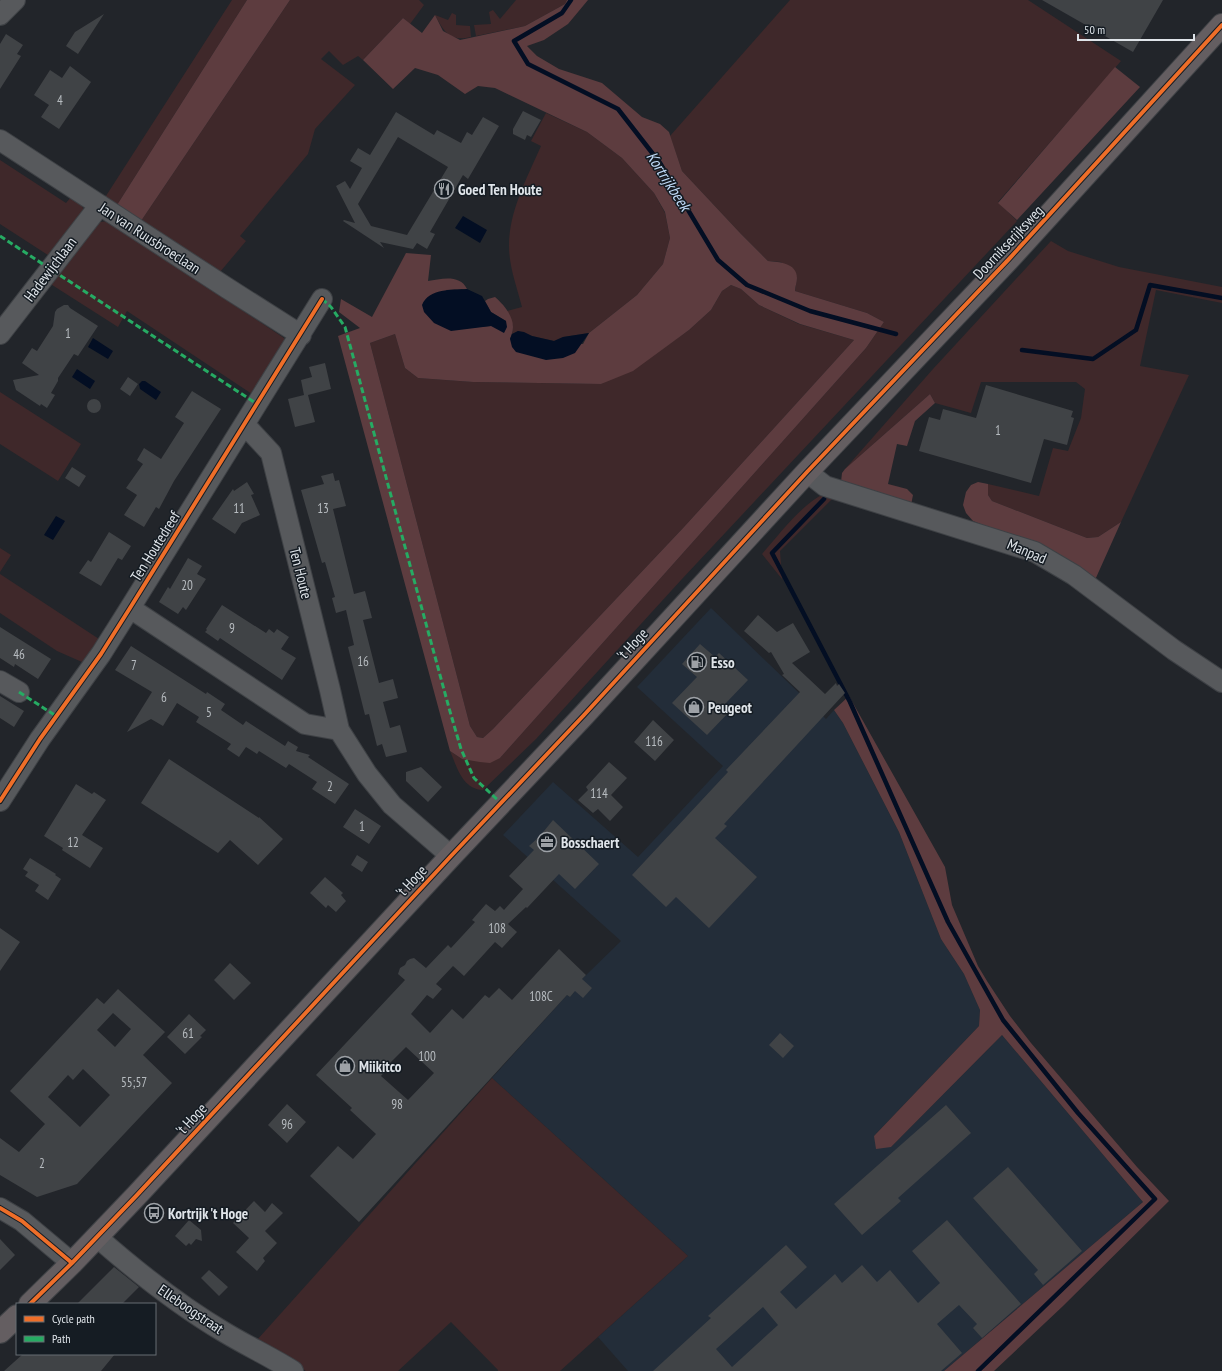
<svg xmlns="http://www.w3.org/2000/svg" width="1222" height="1371" font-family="'PT Sans Narrow',sans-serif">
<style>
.built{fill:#232d39}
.green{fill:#3f282a}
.forest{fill:#5d3c3f;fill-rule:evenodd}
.water{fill:#030e23}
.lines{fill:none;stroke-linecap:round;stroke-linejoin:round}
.stream{stroke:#030e23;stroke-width:4.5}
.building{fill:#404346;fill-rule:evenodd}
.minor-casing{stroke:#3e4145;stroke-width:22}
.major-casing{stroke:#3e4145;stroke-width:24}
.minor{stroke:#57595c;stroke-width:20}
.major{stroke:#645e61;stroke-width:22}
.quiet{stroke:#26ab63;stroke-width:3;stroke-dasharray:6 3;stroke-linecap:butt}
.cycleway-casing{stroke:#151c23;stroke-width:6}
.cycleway{stroke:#ee6e29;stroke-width:4}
.labels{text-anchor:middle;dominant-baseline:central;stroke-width:3;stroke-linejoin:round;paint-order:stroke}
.number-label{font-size:13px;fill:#b7bcc0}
.poi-label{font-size:15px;font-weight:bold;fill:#dfe4e9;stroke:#151c23;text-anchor:start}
.street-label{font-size:15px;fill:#dfe4e9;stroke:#151c23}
.water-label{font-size:16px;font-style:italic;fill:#c0daf8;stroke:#151c23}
</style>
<rect width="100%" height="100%" fill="#22252a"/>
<path class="built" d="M711,608L826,719L834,710L843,723L899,832L941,939L964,974L980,1010L979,1026L874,1136L891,1147L1002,1035L1143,1202L944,1371H628L598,1337L688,1256L492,1078L567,995L570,997L574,992L572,989L582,979L621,941L503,835L553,782L638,857L723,766L637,687Z"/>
<path class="green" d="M232,0H247L117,205L104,199Z
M290,0H419L424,5L410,24L403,18L363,60L358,56L343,65L329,51L321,59L355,85L315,129L308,154L240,236L246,241L220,272L141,221Z
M516,0H567L565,4L525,26L476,36L474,25L491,24L489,12L493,10L500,19Z
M790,0H1028L1121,61L998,202L1017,221L682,579L536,739L483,790C462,789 457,767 450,751L462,759L500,758L866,348L884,322L867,313L795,291L797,277L781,262L768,261L741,234L682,171L670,136Z
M452,13L456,15V25L470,26L471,37C450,42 444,32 435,15L448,20Z
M546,113L587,132L622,158L654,193L665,213L670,238L663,264L637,295L589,333L563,337L554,341L532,336L518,331L512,334L513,326L507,311L522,307C517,287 509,267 509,246C509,211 527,178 541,146L531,141Z
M0,160L66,203L72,196L81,201L84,212L51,257L0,224Z
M108,221L284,338L285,347L255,396L127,311L118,327L49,283L91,226L100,222Z
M1051,241L1068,251L1119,267L1222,287V303L1156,290L1140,366L1189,375L1121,522L1098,537L1087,538L992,501L988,495V484L1039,496L1053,448L1068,451L1081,418L1085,389L1076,382H981L971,413L935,403L930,394L845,469L933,369Z
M731,285L741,289L759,305L799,324L854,340L684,527L493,729L483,738L477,737L470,726L370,343L395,334L405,368L418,378L473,382L601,384L662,349L689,330L711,310L722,291Z
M0,392L81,444L58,481L0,444Z
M826,493L836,495L780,551L782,579L762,554C779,535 802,503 826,493Z
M0,548L11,555L0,572Z
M0,574L99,639L82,662L57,651L0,613Z
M492,1078L688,1256L560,1371H498V1370L451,1322L398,1371H306L257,1340Z"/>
<path class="forest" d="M247,0H290L141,221L117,205Z
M567,0H588L568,24L544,40L527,46L537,56L559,69L602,83L642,117L660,124L669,132L682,171L741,234L768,261C779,262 797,263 797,278C797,282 795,287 795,291L867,313L884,322L866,348L500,758L490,763L480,762L462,759L450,751L338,336L360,328L339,312L341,299L372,317L406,253L431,255L428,281C441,279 460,274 467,289L446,290L466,328L491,326L506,321L491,312L485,301L488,299L495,297C503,304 513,315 513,327C513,331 511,336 510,339L583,344L589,333L637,295L663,264L670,238L665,212L654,193L622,158L587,132L495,88L478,86L465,94L438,75L415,68L393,89L363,60L403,18L422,33L435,15L443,31L460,40L525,26L565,4ZM731,285L741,289L759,305L800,324L854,340L684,527L493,729L483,738L477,737L470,726L370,343L395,334L405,368L418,378L473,382L601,384L633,371L689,330L711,310L722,291Z
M1115,67L1140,87L1017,220L998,203Z
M930,394L935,403L915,421L907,446L897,444L888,484L907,489L913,495L911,505L841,482L842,473L845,469Z
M978,482L988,484V495L992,501L1087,538L1098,537L1121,522L1095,580L1028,543L973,521L966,513L963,505L966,492L971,485Z
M849,696L945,867L952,905L978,966L987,981L1010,1016L1031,1043L1137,1167L1169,1201L1063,1306L994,1371H944L1143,1202L1002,1035L891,1147L876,1149L874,1136L979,1026L980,1010L964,974L941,939L899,832L843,723L834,710Z"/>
<path class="water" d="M463,216L487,230L480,243L455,228Z
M467,289L482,296L491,312L506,321L507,327L504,333L491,326L451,331L434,323L424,312L422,305C429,288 452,290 467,289Z
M518,331L524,332L532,336L554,341L563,337L589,333L575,353L563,358L546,360L516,352L512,347L510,339L512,334Z
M93,338L113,351L108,359L88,347Z
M77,369L95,381L90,389L72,377Z
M142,381H145L161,392L156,400L140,389L139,384Z
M56,516L65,521L53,540L44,535Z"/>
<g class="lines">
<path class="stream" d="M571,0L562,13L514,41L528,64L618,109L660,163L718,260L747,285L810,311L896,334
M1022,350L1093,359L1136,330L1150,285L1222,298
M824,499L772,553L850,702L948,922L1003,1020L1078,1113L1155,1199L978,1371"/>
</g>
<path class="building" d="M1042,0H1163L1133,52Z
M104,14L78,54L66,46L75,32Z
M6,34L23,45L17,54L21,56L0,89V44Z
M70,66L91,82L59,129L41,117L49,105L34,95L50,70L62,78Z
M523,111L541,120L531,137L527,135L525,140L513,134V129Z
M396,112L434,135L437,130L461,143L467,132L472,135L483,117L499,126L468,179L463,175L430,232L435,234L427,249L417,243L413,249L380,242L384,248L343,221L344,220L355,223L336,186L345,181L350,189L362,168L350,161L358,148L370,155ZM398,137L448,167L407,235L371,226L358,204Z
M64,305H68L70,308L98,326L78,356L74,354L58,378V381L51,393L55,395L47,408L41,404L40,406L16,390L13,380L39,375L22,363L32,348L37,351L53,326L55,312L57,309Z
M325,363L331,389L308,395L315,422L295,427L288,399L304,395L301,380L312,377L309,367Z
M128,377L138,384L130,396L120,389Z
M986,385L1073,411L1071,417L1074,418L1067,445L1044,439L1031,483L919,451L929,417L940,420L943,409L976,418Z
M192,391L221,409L174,481L159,509L156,507L144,527L124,515L137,495L126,488L143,464L137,460L144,448L161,459L184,423L175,417Z
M87 406a7 7 0 1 1 14 0a7 7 0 1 1-14 0Z
M72,467L86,476L79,487L65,478Z
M333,473L335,481L339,480L346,506L333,509L354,594L365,591L372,618L363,620L379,683L393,679L398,698L383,702L390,728L400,725L407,752L386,757L382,744L377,746L369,714L365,715L348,647L354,645L346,610L336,613L332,598L335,597L325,562L322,563L301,490L324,484L321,476Z
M247,482L254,494L251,495L260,515L242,523L235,534L212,519L233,489L234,491Z
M109,532L131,546L122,560L118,558L101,586L79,573L88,560L91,562Z
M188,558L202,566L197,574L206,579L186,610L183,607L178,614L159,602L168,587L170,589Z
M222,605L266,633L269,629L274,633L277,629L289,637L281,649L296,658L282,680L220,638L218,641L205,632L207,630L206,629Z
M758,615L777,632L793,623L810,652L792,663L825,694L836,683L837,686L839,684L845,693L724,824L727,826L715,838L757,877L709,928L676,897L666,907L632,875L728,772L726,770L800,692L782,675L784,674L771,652L769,653L744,631Z
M0,627L51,659L38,679L15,664L14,667L0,658Z
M700,644L715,657L719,653L748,680L725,704L731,710L707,735L672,703L697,677L682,664Z
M131,646L206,694L207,692L225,704L221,710L243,725L246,721L285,746L288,741L298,747L296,751L310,755L308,757L349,784L335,804L312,789L317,782L289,764L286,768L259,751L257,754L246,747L239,757L227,749L231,744L196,722L199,717L177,703L163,726L151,719L127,732L152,692L115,670Z
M0,696L24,711L14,727L0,718Z
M653,720L674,740L655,761L634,742Z
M169,759L259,818V817L283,839L258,865L230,840L218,853L141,803Z
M609,762L627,778L611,795L623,807L610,821L598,809L593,813L578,800L588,790L586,787Z
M421,767L442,787L428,802L406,781V772Z
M76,784L92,794L94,792L106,800L82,835L103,848L90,868L62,850L63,848L44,836Z
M355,809L381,826L369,844L343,827Z
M553,820L599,864L575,889L559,874L527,908L526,907L508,924L517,932L502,948L495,942L464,976L453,966L436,984L442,989L433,999L427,995L411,1014L430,1033L452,1009L463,1019L485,995L489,998L499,988L512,1000L559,949L586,975L582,979L592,988L583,998L575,991L570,997L567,995L359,1222L310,1176L338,1146L353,1159L376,1134L350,1110L352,1108L316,1075L405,980L398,974L400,968L405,965L407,961L410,959L414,958L426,968L448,945L451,948L475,922L472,920L486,904L495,911L500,906L504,910L523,889L509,876L534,850L529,846L540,836ZM406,1047L434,1073L408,1100L381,1076L389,1067L388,1065Z
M357,855L368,862L362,872L351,865Z
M30,858L56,874L55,875L61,879L48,900L35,891L39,885L25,876L28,872L23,869Z
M325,877L343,893L341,895L346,901L336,912L328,905L326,908L310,893Z
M0,928L20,942L0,971Z
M230,963L251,983L234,1000L214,980Z
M118,989L165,1032L143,1055L172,1083L77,1184L37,1197L0,1175V1138L19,1152L45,1124L10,1091L97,998L104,1004ZM113,1013L131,1029L115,1047L97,1030ZM83,1069L110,1095L80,1127L48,1097L68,1075L73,1080Z
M189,1014L206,1030L200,1036L202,1037L185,1054L167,1037Z
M780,1033L794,1046L783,1058L769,1045Z
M287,1104L306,1122L287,1143L268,1125Z
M946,1105L971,1133L898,1198L901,1201L862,1235L834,1204Z
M1008,1167L1082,1251L1043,1285L1034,1274L1038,1270L973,1198Z
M254,1201L265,1212L272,1203L283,1213L265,1231L277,1243L263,1258L265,1261L257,1271L236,1252L249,1238L233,1223Z
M189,1220L201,1230L202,1241L196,1239L191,1245L189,1243L186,1246L175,1236Z
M947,1220L1021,1304L982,1338L973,1328L977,1324L959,1305L937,1324L962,1353L941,1371H653L711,1318L708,1316L786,1245L807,1267L780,1292L796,1309L835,1274L842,1283L862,1265L877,1282L890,1270L918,1303L940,1283L912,1251ZM763,1307L778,1325L732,1367L716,1349Z
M0,1239L15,1255L0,1270Z
M114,1267L139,1287L122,1304H77Z
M209,1270L228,1287L219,1296L201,1278Z
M23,1354H115L101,1371H4Z"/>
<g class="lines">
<g class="minor-casing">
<path id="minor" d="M0,15L15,0
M0,140L227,288L301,335
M0,334L100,205
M245,425L271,453L330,690L339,730L367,774L392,805L451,856
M807,472L825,486L1035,552L1074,575L1174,650L1222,682
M130,608L305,724L339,730
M0,681L19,692
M0,801L40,739L101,654L130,608L322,299
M0,1208L22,1221L72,1263
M97,1237C137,1272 178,1305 224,1332C247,1346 271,1357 293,1371"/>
</g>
<g class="major-casing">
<path id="major" d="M30,1304L72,1263L137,1195L451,856L584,715L807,472L1009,259L1222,25
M0,1332L17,1316"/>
</g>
<use href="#minor" class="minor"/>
<use href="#major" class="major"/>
<path class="quiet" d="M0,236L257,404
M322,299L331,307L345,327L449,708L461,749L474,778L501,803
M19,692L56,716"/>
<g class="cycleway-casing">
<path id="cycleway" d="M0,801L40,739L101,654L130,608L322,299
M0,1208L22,1221L72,1263
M30,1304L72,1263L137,1195L451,856L584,715L807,472L1009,259L1222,25"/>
</g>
<use href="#cycleway" class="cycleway"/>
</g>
<defs>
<g id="restaurant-ring" transform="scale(1)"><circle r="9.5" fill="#151c23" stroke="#9da1a6" stroke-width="1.5"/><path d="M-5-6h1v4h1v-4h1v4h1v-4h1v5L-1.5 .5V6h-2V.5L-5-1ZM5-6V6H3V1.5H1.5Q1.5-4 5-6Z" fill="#9da1a6"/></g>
<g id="fuel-ring" transform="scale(1)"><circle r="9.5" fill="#151c23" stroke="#9da1a6" stroke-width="1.5"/><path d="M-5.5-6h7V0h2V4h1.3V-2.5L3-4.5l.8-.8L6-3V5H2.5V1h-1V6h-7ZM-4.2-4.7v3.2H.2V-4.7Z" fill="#9da1a6"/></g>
<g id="shop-ring" transform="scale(1)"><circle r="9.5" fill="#151c23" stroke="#9da1a6" stroke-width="1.5"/><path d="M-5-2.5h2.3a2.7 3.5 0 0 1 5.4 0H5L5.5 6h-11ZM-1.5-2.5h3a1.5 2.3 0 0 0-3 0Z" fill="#9da1a6"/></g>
<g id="office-ring" transform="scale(1)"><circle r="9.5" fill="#151c23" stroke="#9da1a6" stroke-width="1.5"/><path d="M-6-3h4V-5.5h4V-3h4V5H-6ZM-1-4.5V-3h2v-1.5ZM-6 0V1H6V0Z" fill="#9da1a6"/></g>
<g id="bus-ring" transform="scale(1)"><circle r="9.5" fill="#151c23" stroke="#9da1a6" stroke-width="1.5"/><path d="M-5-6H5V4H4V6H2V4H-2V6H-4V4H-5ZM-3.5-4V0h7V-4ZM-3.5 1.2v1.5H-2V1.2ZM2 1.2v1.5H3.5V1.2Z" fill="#9da1a6"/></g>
</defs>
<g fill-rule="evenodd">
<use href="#restaurant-ring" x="444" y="189"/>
<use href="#fuel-ring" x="697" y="662"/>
<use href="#shop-ring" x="694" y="707"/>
<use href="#office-ring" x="547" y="842"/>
<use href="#shop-ring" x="345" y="1066"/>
<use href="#bus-ring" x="154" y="1213"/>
</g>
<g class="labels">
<g class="number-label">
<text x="60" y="100">4</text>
<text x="68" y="333">1</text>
<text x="998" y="430">1</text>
<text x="239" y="508">11</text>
<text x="323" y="508">13</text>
<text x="187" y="585">20</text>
<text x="232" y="628">9</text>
<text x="19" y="654">46</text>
<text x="363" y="661">16</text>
<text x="134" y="665">7</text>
<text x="164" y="697">6</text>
<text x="209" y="712">5</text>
<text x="654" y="741">116</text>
<text x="330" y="786">2</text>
<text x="599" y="793">114</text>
<text x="362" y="826">1</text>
<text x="73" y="842">12</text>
<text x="497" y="928">108</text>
<text x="541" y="996">108C</text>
<text x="188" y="1033">61</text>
<text x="427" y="1056">100</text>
<text x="134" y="1082">55;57</text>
<text x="397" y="1104">98</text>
<text x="287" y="1124">96</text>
<text x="42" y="1163">2</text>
</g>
<g class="poi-label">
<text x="458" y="189">Goed Ten Houte</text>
<text x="711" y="662">Esso</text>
<text x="708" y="707">Peugeot</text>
<text x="561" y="842">Bosschaert</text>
<text x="359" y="1066">Miikitco</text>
<text x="168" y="1213">Kortrijk 't Hoge</text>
</g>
<g class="street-label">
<text transform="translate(150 238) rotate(33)">Jan van Ruusbroeclaan</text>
<text transform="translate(1008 242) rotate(-47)">Doornikserijksweg</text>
<text transform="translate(50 269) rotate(-53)">Hadewijchlaan</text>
<text transform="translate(155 546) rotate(-58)">Ten Houtedreef</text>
<text transform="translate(1027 551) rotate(23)">Manpad</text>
<text transform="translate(301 573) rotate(76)">Ten Houte</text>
<text transform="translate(632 644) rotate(-47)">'t Hoge</text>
<text transform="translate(411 881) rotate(-47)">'t Hoge</text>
<text transform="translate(191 1119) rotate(-47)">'t Hoge</text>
<text transform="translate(191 1309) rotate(34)">Elleboogstraat</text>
</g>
<g class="water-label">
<text transform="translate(669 181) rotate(57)">Kortrijkbeek</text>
</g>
</g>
<rect x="16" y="1303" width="140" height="52" fill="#151c23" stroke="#666c72"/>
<rect x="24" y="1316" width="20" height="6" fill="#ee6e29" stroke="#666c72"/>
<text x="52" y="1323" font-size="12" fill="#dfe4e9">Cycle path</text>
<rect x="24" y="1336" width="20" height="6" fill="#26ab63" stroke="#666c72"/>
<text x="52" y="1343" font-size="12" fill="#dfe4e9">Path</text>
<path d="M1078 34v6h116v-6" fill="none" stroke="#dfe4e9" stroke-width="2"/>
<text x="1084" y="34" font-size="12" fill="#dfe4e9" stroke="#151c23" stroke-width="3" paint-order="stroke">50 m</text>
</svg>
